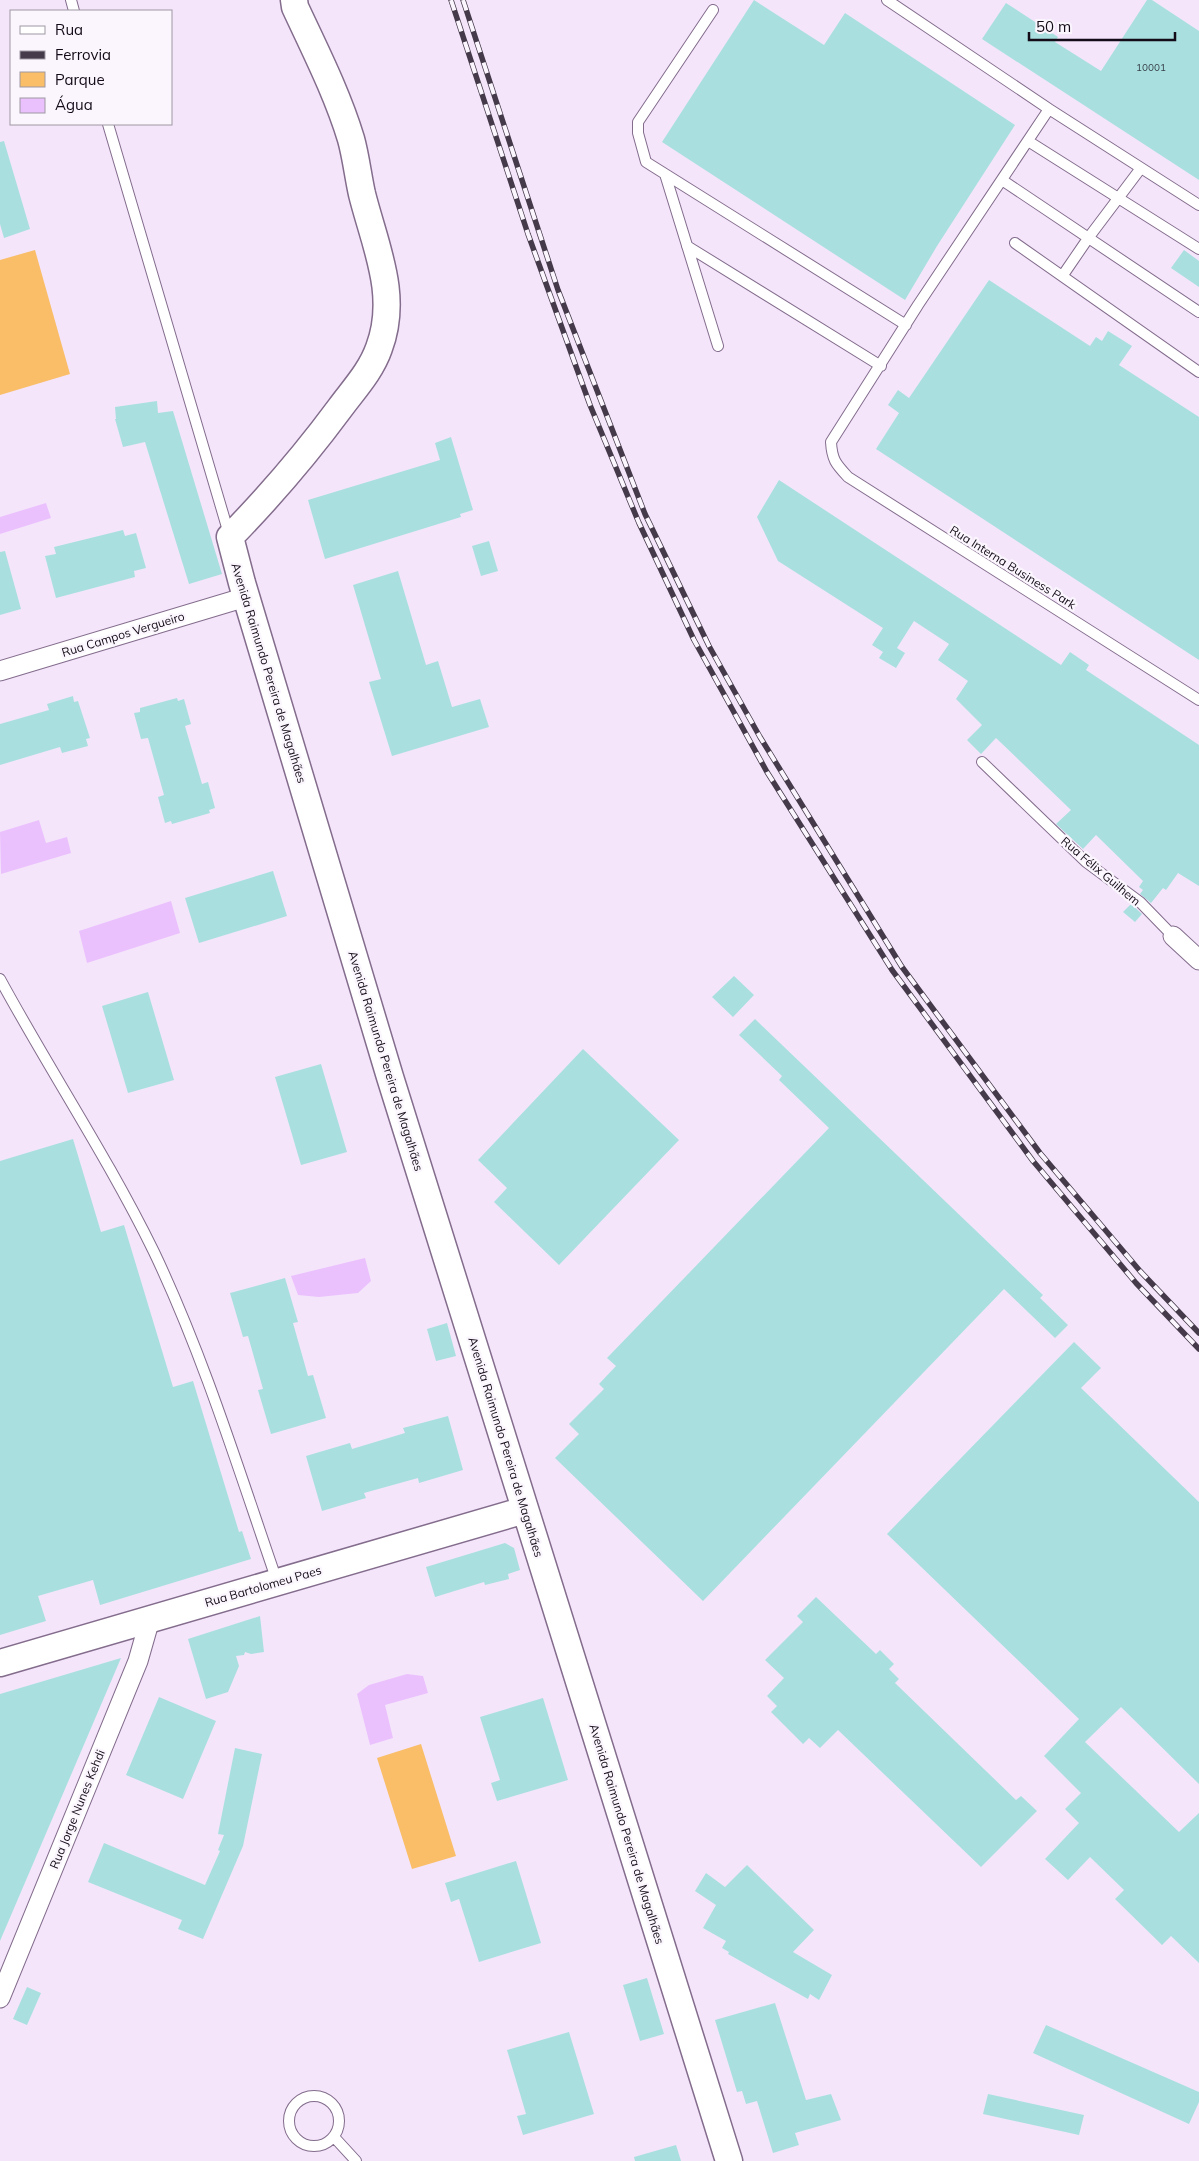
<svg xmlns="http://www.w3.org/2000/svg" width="1199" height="2161" font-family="Mulish,sans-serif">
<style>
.green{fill:#f9be67}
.water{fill:#ebc1fd}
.building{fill:#a9e0df}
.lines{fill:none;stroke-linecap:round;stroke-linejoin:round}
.lane-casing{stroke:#836c8c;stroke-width:12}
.street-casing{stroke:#836c8c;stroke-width:21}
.secondary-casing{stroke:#836c8c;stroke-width:29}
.lane{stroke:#fff;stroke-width:10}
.street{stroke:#fff;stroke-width:19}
.secondary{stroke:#fff;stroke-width:26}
.rail-casing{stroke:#443a49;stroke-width:5.5}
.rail{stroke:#fbf6fe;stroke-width:4;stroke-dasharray:11;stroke-linecap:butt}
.labels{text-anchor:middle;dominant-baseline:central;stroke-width:4.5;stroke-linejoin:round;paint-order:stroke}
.number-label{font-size:10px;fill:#384049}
.street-label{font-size:12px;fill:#130b17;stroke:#fbf6fe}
</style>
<rect width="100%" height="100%" fill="#f4e5fb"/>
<path class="green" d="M35,250L70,374L0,395V260Z
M421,1744L456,1856L412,1869L377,1758Z"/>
<path class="water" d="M46,503L51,518L0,534V517Z
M39,820L46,843L67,837L71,853L1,874L0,832Z
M171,901L180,933L87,963L79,931Z
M365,1258L371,1281L358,1293L319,1297L298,1295L291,1276Z
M407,1674L423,1676L428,1693L385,1705L393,1738L370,1745L357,1694L369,1685Z"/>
<path class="building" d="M754,0L824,45L845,13L1015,125L937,246L905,300L662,142Z
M1147,0H1152L1199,31V180L982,39L1006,3L1058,37L1055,42L1101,71Z
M4,141L30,229L4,238L0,224V142Z
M1184,250L1199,261V287L1171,268Z
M989,280L1090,346L1096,337L1102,341L1108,331L1132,346L1119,365L1199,417V660L876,449L899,413L888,405L898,390L909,398Z
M157,401L158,413L173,411L222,574L189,584L145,442L123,447L115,419H116L115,407Z
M451,437L473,510L460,514L461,517L325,559L308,500L440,460L435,443Z
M779,480L1061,665L1070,652L1089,665L1086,670L1199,745V886L1178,873L1166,890L1163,888L1151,903L1140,894L1143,890L1139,887L1143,881L1096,835L1083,849L1056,824L1071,810L996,738L981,754L967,740L982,725L956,699L968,681L938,660L949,644L914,621L897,648L905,653L896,668L879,658L883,652L872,645L883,628L778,561L757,517Z
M123,530L125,536L136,533L146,568L134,571L135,577L56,598L45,556L56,554L54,547Z
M489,541L498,571L481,576L472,546Z
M5,551L21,609L0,615V552Z
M398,571L426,665L438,661L452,707L480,699L489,727L392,756L369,682L381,679L353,585Z
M73,696L74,702L78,701L90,738L86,739L88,746L62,753L60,747L0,765V724L49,710L47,704Z
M177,698L178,701L184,699L191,724L185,726L202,784L208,782L215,808L209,810L210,813L172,824L171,821L165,823L158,797L164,795L148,738L141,739L134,713L140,712V708Z
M273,871L287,916L199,943L185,898Z
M1131,904L1142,914L1135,922L1123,912Z
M734,976L754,995L733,1017L712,997Z
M148,992L174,1080L128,1093L102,1006Z
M755,1019L1043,1295L1040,1298L1068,1325L1055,1338L1004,1289L703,1601L555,1458L579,1434L569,1424L604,1389L599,1384L616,1366L607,1358L829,1128L779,1080L782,1076L739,1035Z
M583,1049L679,1140L559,1265L494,1202L507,1188L478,1160Z
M321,1064L347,1152L301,1165L275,1077Z
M73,1139L101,1232L124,1225L173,1387L193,1381L239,1532L242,1531L251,1559L100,1605L93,1580L38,1596L46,1621L0,1635V1161Z
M285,1278L298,1322L293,1323L308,1376L313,1375L326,1418L271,1434L258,1390L263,1389L248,1336L243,1337L230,1293Z
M447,1323L456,1356L436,1361L427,1329Z
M1074,1342L1101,1368L1081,1388L1199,1502V1784L1121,1707L1085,1742L1179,1832L1199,1813V1963L1171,1936L1162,1945L1115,1899L1124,1890L1090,1857L1068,1880L1045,1859L1079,1823L1065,1809L1081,1793L1044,1756L1079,1719L887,1534Z
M448,1416L463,1470L419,1483L418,1478L364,1493L366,1498L322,1511L306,1456L350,1443L352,1449L405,1433L403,1428Z
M505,1543L514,1548L520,1570L508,1574L509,1579L485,1585L484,1582L435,1597L426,1567Z
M816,1597L876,1654L880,1650L894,1664L889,1669L899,1679L895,1683L1016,1800L1021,1796L1037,1811L981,1867L838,1730L820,1748L809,1738L803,1744L771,1712L777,1706L767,1696L784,1678L765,1660L803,1622L797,1616Z
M260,1616L264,1652L251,1654L245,1652L244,1655L236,1656L239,1666L228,1692L206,1699L188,1639Z
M121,1658L65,1789L0,1941V1694Z
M159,1697L216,1721L183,1799L126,1775Z
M543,1698L568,1780L497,1801L491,1783L500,1780L480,1717Z
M235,1748L262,1754L243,1846L203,1939L178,1929L182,1920L88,1882L104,1843L205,1885L220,1851L218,1850L224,1835L218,1834Z
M516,1861L541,1943L479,1962L459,1899L451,1902L445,1883Z
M747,1865L814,1930L793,1952L832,1975L819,2000L810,1994L808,1999L728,1954L729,1952L722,1948L726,1941L703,1928L716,1905L695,1891L706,1873L725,1887Z
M647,1978L664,2034L640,2041L623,1985Z
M27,1987L41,1993L27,2025L13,2019Z
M775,2003L806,2100L831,2094L841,2120L795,2133L799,2145L773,2153L757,2101L746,2104L742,2091L737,2092L715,2020Z
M1046,2025L1199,2092V2102L1189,2124L1033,2053Z
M569,2032L594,2114L523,2135L517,2116L526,2114L507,2050Z
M988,2094L1084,2115L1079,2135L983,2114Z
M676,2145L681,2161H635L634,2157Z"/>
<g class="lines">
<g class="lane-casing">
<path id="lane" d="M71,0L74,11
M887,0L1049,109L1199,205
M713,10L638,122V133L646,162L906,325
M1049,109L918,305L831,442C832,460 836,464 848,477L1199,700
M108,124L229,534
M1028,141L1199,249
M665,174L718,346
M1002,180L1199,312
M1015,243L1199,372
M687,246L881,366
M1063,275L1089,237L1141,168
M982,762L1086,862L1140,902L1173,936
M0,979C50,1071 108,1158 154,1252C204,1357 239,1471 277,1581
M289 2121a25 25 0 1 1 50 0a25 25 0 1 1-50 0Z
M334,2137L356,2161"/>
</g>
<g class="street-casing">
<path id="street" d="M0,671L246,597
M1173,936L1199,960
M0,1998L138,1661L150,1619"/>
</g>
<g class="secondary-casing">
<path id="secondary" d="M294,0L295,7C315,50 337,93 351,139C356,157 358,176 362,194C375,246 399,295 379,348C371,371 354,389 340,408C306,454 270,496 230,537L242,583L390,1077L729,2161
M0,1663L525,1510"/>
</g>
<use href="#lane" class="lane"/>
<use href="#street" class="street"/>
<use href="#secondary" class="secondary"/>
<g class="rail-casing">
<path id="rail" d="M451,0L528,234L590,405L639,523L694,640L767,772L892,970L1033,1161L1136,1283L1199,1349
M463,0L558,290L645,514L709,646L760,737L902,967L1040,1153L1140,1271L1199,1333"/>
</g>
<use href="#rail" class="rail"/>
</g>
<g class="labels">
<g class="number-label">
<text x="1151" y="67">10001</text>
</g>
<g class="street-label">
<text transform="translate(1013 567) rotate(32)">Rua Interna Business Park</text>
<text transform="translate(123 634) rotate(-17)">Rua Campos Vergueiro</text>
<text transform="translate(269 673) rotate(73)">Avenida Raimundo Pereira de Magalhães</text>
<text transform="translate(1101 871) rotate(40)">Rua Félix Guilhem</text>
<text transform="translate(386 1061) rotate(73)">Avenida Raimundo Pereira de Magalhães</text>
<text transform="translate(506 1447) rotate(73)">Avenida Raimundo Pereira de Magalhães</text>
<text transform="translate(263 1586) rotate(-16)">Rua Bartolomeu Paes</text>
<text transform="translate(77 1809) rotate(-68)">Rua Jorge Nunes Kehdi</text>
<text transform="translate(627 1834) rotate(73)">Avenida Raimundo Pereira de Magalhães</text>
</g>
</g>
<rect x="10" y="10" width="162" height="115" fill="#fbf6fe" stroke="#9e98a2"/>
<rect x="20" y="26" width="25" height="8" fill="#ffffff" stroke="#9e98a2"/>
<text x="55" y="35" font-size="15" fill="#130b17">Rua</text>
<rect x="20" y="51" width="25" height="8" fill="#443a49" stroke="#9e98a2"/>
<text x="55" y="60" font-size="15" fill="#130b17">Ferrovia</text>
<rect x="20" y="72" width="25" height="15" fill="#f9be67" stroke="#9e98a2"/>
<text x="55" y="85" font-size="15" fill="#130b17">Parque</text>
<rect x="20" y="98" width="25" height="15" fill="#ebc1fd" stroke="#9e98a2"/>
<text x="55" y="110" font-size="15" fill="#130b17">Água</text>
<path d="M1029 32v8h146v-8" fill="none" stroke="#130b17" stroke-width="2.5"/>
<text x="1036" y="32" font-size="15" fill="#130b17" stroke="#fbf6fe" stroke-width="4" paint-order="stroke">50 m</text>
</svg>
